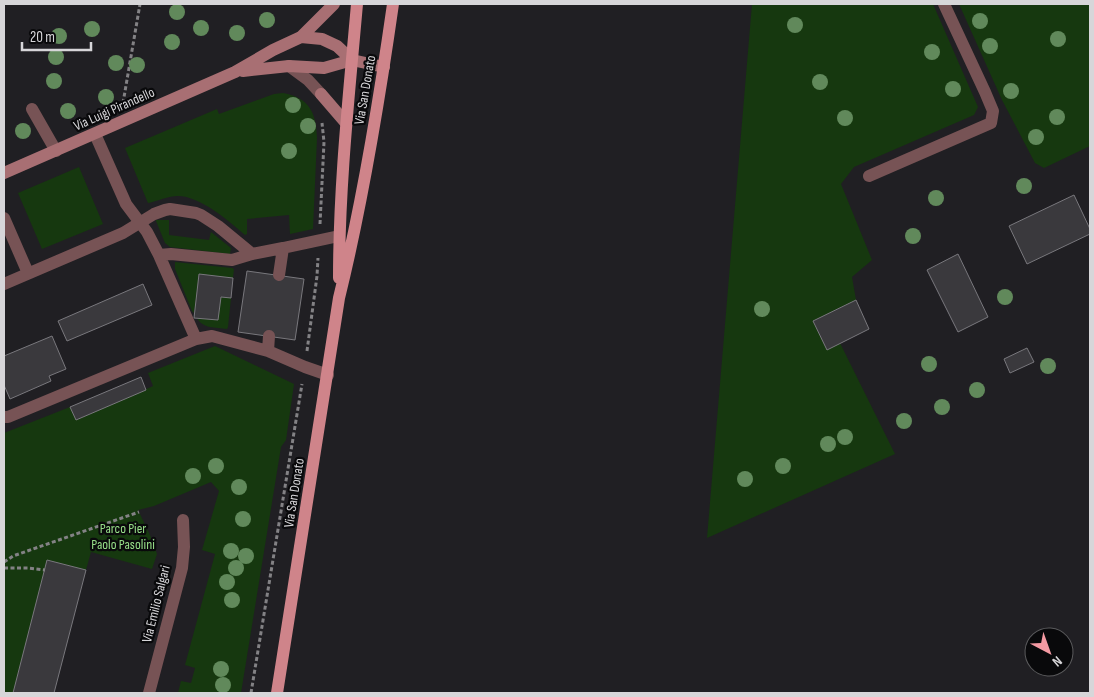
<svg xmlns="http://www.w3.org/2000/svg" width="1094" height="697" font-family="'Sofia Sans Condensed',sans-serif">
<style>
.green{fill:#16380f}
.building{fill:#3a393d;stroke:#79787d}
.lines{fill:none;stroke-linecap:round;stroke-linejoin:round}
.path{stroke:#838285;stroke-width:3;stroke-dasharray:4 2.5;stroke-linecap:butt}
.lane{stroke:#775355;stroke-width:12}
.street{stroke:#775355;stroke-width:12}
.secondary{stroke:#a86f73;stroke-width:12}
.primary{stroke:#cf848a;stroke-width:12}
.tree{fill:#61895b}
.labels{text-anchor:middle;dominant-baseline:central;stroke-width:4.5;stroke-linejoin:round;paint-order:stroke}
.street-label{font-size:14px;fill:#d7d6d9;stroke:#09090b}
.park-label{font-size:14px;fill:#97df89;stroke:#09090b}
</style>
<rect width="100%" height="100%" fill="#201f23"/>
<path class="green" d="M752,4H933L978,107L974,115L854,167L841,184L872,260L852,277L856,300L813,321L827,349L840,343L895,454L707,538Z
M959,4H1090V69L1089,70L1090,74V146L1044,168L1035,163L1002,100Z
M283,93C310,98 316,113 317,138L313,229L290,234L289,215L247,219V234L245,235C229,221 200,196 178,196C168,196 158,201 148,203L125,148L217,109L219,114L274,94Z
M79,167L103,224L42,249L18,193Z
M156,220H169V235L209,240L211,232L231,248L230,254L170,247L165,243L156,221Z
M175,262L232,268L234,269L233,278L199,274L194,313L192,311L175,269Z
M221,297L231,298L228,327L227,329C215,327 203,329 197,318L218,320Z
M215,346L294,384L286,440L281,447L241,693H178L181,681L191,683L195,668L185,665L215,554L202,550L219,491L211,482L154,506L138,510L150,535L157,554L152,569L91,552L86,570L47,560L13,693H4V433L70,407L76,420L153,386L148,373Z"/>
<path class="building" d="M1074,195L1090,229V234L1027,264L1009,226Z
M958,254L988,317L958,332L927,270Z
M247,271L304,279L295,340L238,332Z
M199,274L233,278L231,298L221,297L218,320L194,318Z
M143,284L152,305L67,341L58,321Z
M856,300L869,329L827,350L813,321Z
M52,336L66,369L49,376L51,381L10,399L4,385V356Z
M1027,348L1034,362L1010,373L1004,359Z
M141,377L146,390L76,420L70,407Z
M47,560L86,570L54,693H13Z"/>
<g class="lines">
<path class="path" d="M123,103L140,4
M320,224L324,142L322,123
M307,351L317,276L318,258
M4,562L13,556L139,512
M4,568H28L45,570
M251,693L302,384"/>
<path class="lane" d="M32,109L56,151
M95,134L126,204L147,232L159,255L196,339
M869,176L991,123L993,111L985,92L944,4
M4,218L28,273
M159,255L171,254L232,260L252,254L283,248
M279,275L283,248L339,236
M4,284L123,233L154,214L165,210L170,209L196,213L201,215L218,226L252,254
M268,351L269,336
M4,417H8L196,339L212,336L268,351L305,367L328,375"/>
<path class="street" d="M289,66L308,80L321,94
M149,693L182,568L184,547L183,520"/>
<path class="secondary" d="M301,37L322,39L337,46L352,60
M243,71L289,66L324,68L352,60L384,67
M321,94L346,123
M4,173L235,72L273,50L301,37L334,4"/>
<path class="primary" d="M339,278C339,186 349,95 357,4
M277,693L339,298C363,201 379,102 393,4"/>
</g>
<g class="tree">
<circle cx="177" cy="12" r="8"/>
<circle cx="267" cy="20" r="8"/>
<circle cx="980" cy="21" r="8"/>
<circle cx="795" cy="25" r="8"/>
<circle cx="201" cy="28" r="8"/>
<circle cx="92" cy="29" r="8"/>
<circle cx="237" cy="33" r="8"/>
<circle cx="59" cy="36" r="8"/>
<circle cx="1058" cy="39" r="8"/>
<circle cx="172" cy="42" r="8"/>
<circle cx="990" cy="46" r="8"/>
<circle cx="932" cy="52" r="8"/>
<circle cx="56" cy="57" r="8"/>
<circle cx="116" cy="63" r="8"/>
<circle cx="137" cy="65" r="8"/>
<circle cx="54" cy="81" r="8"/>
<circle cx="820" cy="82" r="8"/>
<circle cx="953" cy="89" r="8"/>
<circle cx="1011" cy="91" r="8"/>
<circle cx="106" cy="97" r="8"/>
<circle cx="293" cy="105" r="8"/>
<circle cx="68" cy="111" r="8"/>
<circle cx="1057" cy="117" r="8"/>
<circle cx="845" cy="118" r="8"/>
<circle cx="308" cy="126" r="8"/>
<circle cx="23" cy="131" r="8"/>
<circle cx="1036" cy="137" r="8"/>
<circle cx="289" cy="151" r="8"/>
<circle cx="1024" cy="186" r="8"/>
<circle cx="936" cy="198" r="8"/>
<circle cx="913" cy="236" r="8"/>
<circle cx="1005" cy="297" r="8"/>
<circle cx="762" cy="309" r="8"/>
<circle cx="929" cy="364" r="8"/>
<circle cx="1048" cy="366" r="8"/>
<circle cx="977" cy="390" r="8"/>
<circle cx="942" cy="407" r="8"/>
<circle cx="904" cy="421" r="8"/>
<circle cx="845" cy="437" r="8"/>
<circle cx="828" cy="444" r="8"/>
<circle cx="216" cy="466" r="8"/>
<circle cx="783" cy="466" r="8"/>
<circle cx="193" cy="476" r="8"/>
<circle cx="745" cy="479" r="8"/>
<circle cx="239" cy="487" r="8"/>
<circle cx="243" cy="519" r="8"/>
<circle cx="231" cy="551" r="8"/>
<circle cx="246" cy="556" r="8"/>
<circle cx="236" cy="568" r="8"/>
<circle cx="227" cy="582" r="8"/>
<circle cx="232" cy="600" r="8"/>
<circle cx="221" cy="669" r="8"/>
<circle cx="223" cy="685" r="8"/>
</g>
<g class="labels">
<g class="street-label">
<text transform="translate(365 90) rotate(-80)">Via San Donato</text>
<text transform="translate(114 109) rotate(-24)">Via Luigi Pirandello</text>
<text transform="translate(294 493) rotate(-81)">Via San Donato</text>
<text transform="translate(156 604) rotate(-76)">Via Emilio Salgari</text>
</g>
<g class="park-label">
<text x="123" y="528">Parco Pier<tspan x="123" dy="16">Paolo Pasolini</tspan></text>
</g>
</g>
<rect width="1094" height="697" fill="none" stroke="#d7d6d9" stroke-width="10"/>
<g transform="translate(1049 652) rotate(139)"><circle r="24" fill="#09090b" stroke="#5b5b5d"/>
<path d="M0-4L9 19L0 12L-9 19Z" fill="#f49aa3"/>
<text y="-8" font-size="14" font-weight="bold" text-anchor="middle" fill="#d7d6d9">N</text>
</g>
<path d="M22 42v8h69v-8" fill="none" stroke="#d7d6d9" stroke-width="2.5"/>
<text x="30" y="42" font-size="15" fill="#d7d6d9" stroke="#09090b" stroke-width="4" paint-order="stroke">20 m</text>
</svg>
